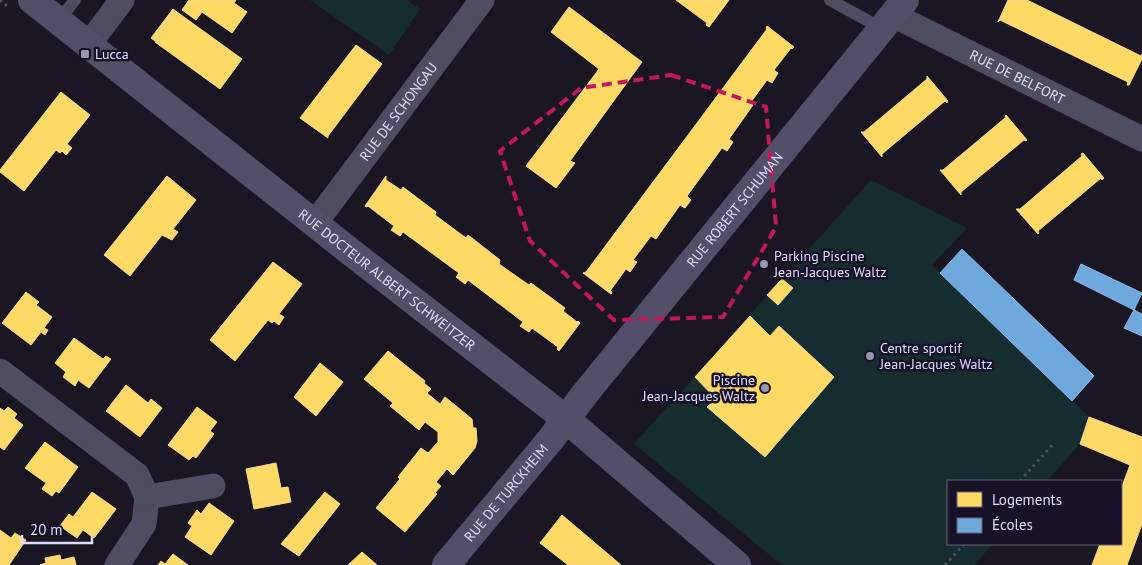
<svg xmlns="http://www.w3.org/2000/svg" width="1142" height="565" font-family="'PT Sans',sans-serif">
<style>
.green{fill:#162d2f}
.homes{fill:#ffd966;stroke:#f6d993}
.schools{fill:#6fa8dc;stroke:#91b7e6}
.lines{fill:none;stroke-linecap:round;stroke-linejoin:round}
.path{stroke:#4a5462;stroke-width:3;stroke-dasharray:2.5 4;stroke-linecap:butt}
.lane{stroke:#4f4d62;stroke-width:12}
.street{stroke:#4f4d62;stroke-width:25}
.secondary{stroke:#525068;stroke-width:28}
.marked{fill:none;stroke:#c2185b;stroke-width:4;stroke-dasharray:10 6;stroke-linejoin:round}
.poi-dot{fill:#9b96b0;stroke:#171227;stroke-width:2}
.labels{text-anchor:middle;dominant-baseline:central;stroke-width:5;stroke-linejoin:round;paint-order:stroke}
.poi-label{font-size:14px;fill:#e0dafd;stroke:#171227;text-anchor:start}
.street-label{font-size:14px;fill:#e0dafd;stroke:#171227}
</style>
<rect width="100%" height="100%" fill="#1a1722"/>
<path class="green" d="M310,0H407L420,9L389,55Z
M871,180L967,228L932,265L1089,417L1080,444L1047,481H948V544H993L974,565H782L634,444Z"/>
<path class="homes" d="M189,0H236L234,3L247,12L232,33L202,12L196,20L182,10Z
M676,0H729L709,27L706,25L707,23Z
M1008,0H1027L1141,56L1142,54V59L1129,85H1127L1128,82L1000,20L998,22Z
M569,7L642,62L570,161L575,163L556,188L526,166L599,69L551,32Z
M173,9L177,12L155,41L151,38Z
M177,12L242,59L220,89L155,42Z
M767,26L794,47L792,49L791,48L774,70L778,73L772,83L767,80L751,102L753,105L729,139L733,142L727,151L722,148L687,196L691,200L685,208L680,205L656,239L651,236L633,260L637,262L630,272L626,269L610,291L612,292L611,294L583,273L586,272L767,29L766,28Z
M356,45L382,64L328,136V138L300,118Z
M927,76L948,101L947,103L945,101L882,154V157L861,132H864L927,79Z
M61,92L90,115L67,144L72,148L66,155L62,151L60,153L56,150L24,191L0,172V170Z
M1006,115L1027,140L1026,141L1024,140L961,192V195L940,170H943L1005,118Z
M1083,153L1104,178L1102,180L1101,178L1038,231L1039,233L1038,234L1016,209H1020L1082,156L1081,154Z
M167,176L196,200L173,229L178,232L172,240L162,235L130,276L104,255Z
M386,176V180L401,190L403,187L436,212L435,215L466,238L468,235L500,260L499,264L529,285L531,283L565,308L563,311L577,322L578,321L580,323L559,351L557,349L558,347L532,328L529,332L520,326L523,322L468,280L465,284L456,277L459,273L403,232L400,236L391,230L394,226L368,206L366,207L365,206Z
M273,262L302,284L279,314L284,317L279,325L274,321L272,323L268,320L235,361L210,340Z
M782,279L793,288L778,305L767,295Z
M26,292L39,302L36,305L52,317L44,328L48,330L45,335L41,332L31,345L2,323Z
M750,316L770,336L779,326L834,377L765,457L707,407L716,399L695,377Z
M74,338L103,359L106,356L111,359L89,388L78,380L75,386L63,377L66,372L55,363Z
M388,351L425,381L424,383L431,389L427,393L440,404L445,397L472,419L473,428H476L477,441L475,448L453,475L447,469L436,482L441,486L435,493L437,494L405,532L376,508L400,479L398,477L421,448L428,453L438,442V432L425,422L419,430L390,406L393,403L364,379Z
M320,363L343,382L316,416L294,397Z
M126,385L148,403L151,399L162,408L140,437L106,411Z
M8,407L17,414L14,418L23,425L4,450L0,447V408L4,411Z
M197,407L217,422L210,431L214,434L196,458L193,456L189,460L168,445Z
M1089,417L1142,437V524L1127,565H1092L1100,544H1121V489L1130,465L1080,444Z
M45,442L78,467L59,493L56,491L52,496L42,489L46,483L25,468Z
M276,463L281,488L288,487L291,502L254,509L246,469Z
M92,492L116,509L94,538L83,530L77,538L60,526L69,514L73,517Z
M325,492L340,504L299,556L281,544Z
M209,503L234,521L211,555L185,537L192,526L188,523L197,510L201,514Z
M562,515L621,565H568L540,543Z
M0,530L11,538L15,533L26,540L9,565H0Z
M362,552L377,565H348Z
M173,554L188,565H158L161,561L165,564Z
M60,555L61,560L74,557L76,565H40L46,563L45,558Z"/>
<path class="schools" d="M962,249L1094,376L1072,401L940,273Z
M1081,264L1142,293L1134,310L1074,280Z
M1134,310L1142,314V336L1124,328Z"/>
<g class="lines">
<path class="path" d="M0,0L7,6
M1020,481L1053,444
M945,565L964,544"/>
<path class="lane" d="M830,0L883,29
M58,21L75,0"/>
<g class="street">
<path id="s1" d="M893,15L1142,139"/>
<path d="M89,44L122,0"/>
<path id="s2" d="M315,223L482,0"/>
<path d="M0,371L137,475L147,497L144,524L117,565"/>
<path d="M147,497L213,486"/>
</g>
<g class="secondary">
<path id="s3" d="M32,0L352,253L567,420L737,565"/>
<path id="s4" d="M446,565L551,439L584,395L905,0"/>
</g>
</g>
<path class="marked" d="M671,75L766,107L776,227L723,317L614,320L530,241L500,151L581,88Z"/>
<g class="poi-dot">
<rect x="80" y="49" width="10" height="10" rx="2.5"/>
<circle cx="764" cy="264" r="5"/>
<circle cx="870" cy="356" r="5"/>
<circle cx="765" cy="388" r="5"/>
</g>
<g class="labels">
<g class="poi-label">
<text x="95" y="54">Lucca</text>
<text x="774" y="256">Parking Piscine<tspan x="774" dy="16">Jean-Jacques Waltz</tspan></text>
<text x="880" y="348">Centre sportif<tspan x="880" dy="16">Jean-Jacques Waltz</tspan></text>
<text x="755" y="380" text-anchor="end">Piscine<tspan x="755" dy="16">Jean-Jacques Waltz</tspan></text>
</g>
<g class="street-label">
<text stroke="none"><textPath href="#s1" startOffset="139">RUE DE BELFORT</textPath></text>
<text stroke="none"><textPath href="#s2" startOffset="139">RUE DE SCHONGAU</textPath></text>
<text stroke="none"><textPath href="#s4" startOffset="458">RUE ROBERT SCHUMAN</textPath></text>
<text stroke="none"><textPath href="#s3" startOffset="452">RUE DOCTEUR ALBERT SCHWEITZER</textPath></text>
<text stroke="none"><textPath href="#s4" startOffset="94">RUE DE TURCKHEIM</textPath></text>
</g>
</g>
<rect x="947" y="480" width="175" height="65" fill="#171227" stroke="#67627d"/>
<rect x="957" y="492" width="25" height="15" fill="#ffd966" stroke="#67627d"/>
<text x="992" y="505" font-size="15" fill="#e0dafd">Logements</text>
<rect x="957" y="518" width="25" height="15" fill="#6fa8dc" stroke="#67627d"/>
<text x="992" y="530" font-size="15" fill="#e0dafd">Écoles</text>
<path d="M22 535v8h70v-8" fill="none" stroke="#e0dafd" stroke-width="2.5"/>
<text x="30" y="535" font-size="15" fill="#e0dafd" stroke="#171227" stroke-width="4" paint-order="stroke">20 m</text>
</svg>
